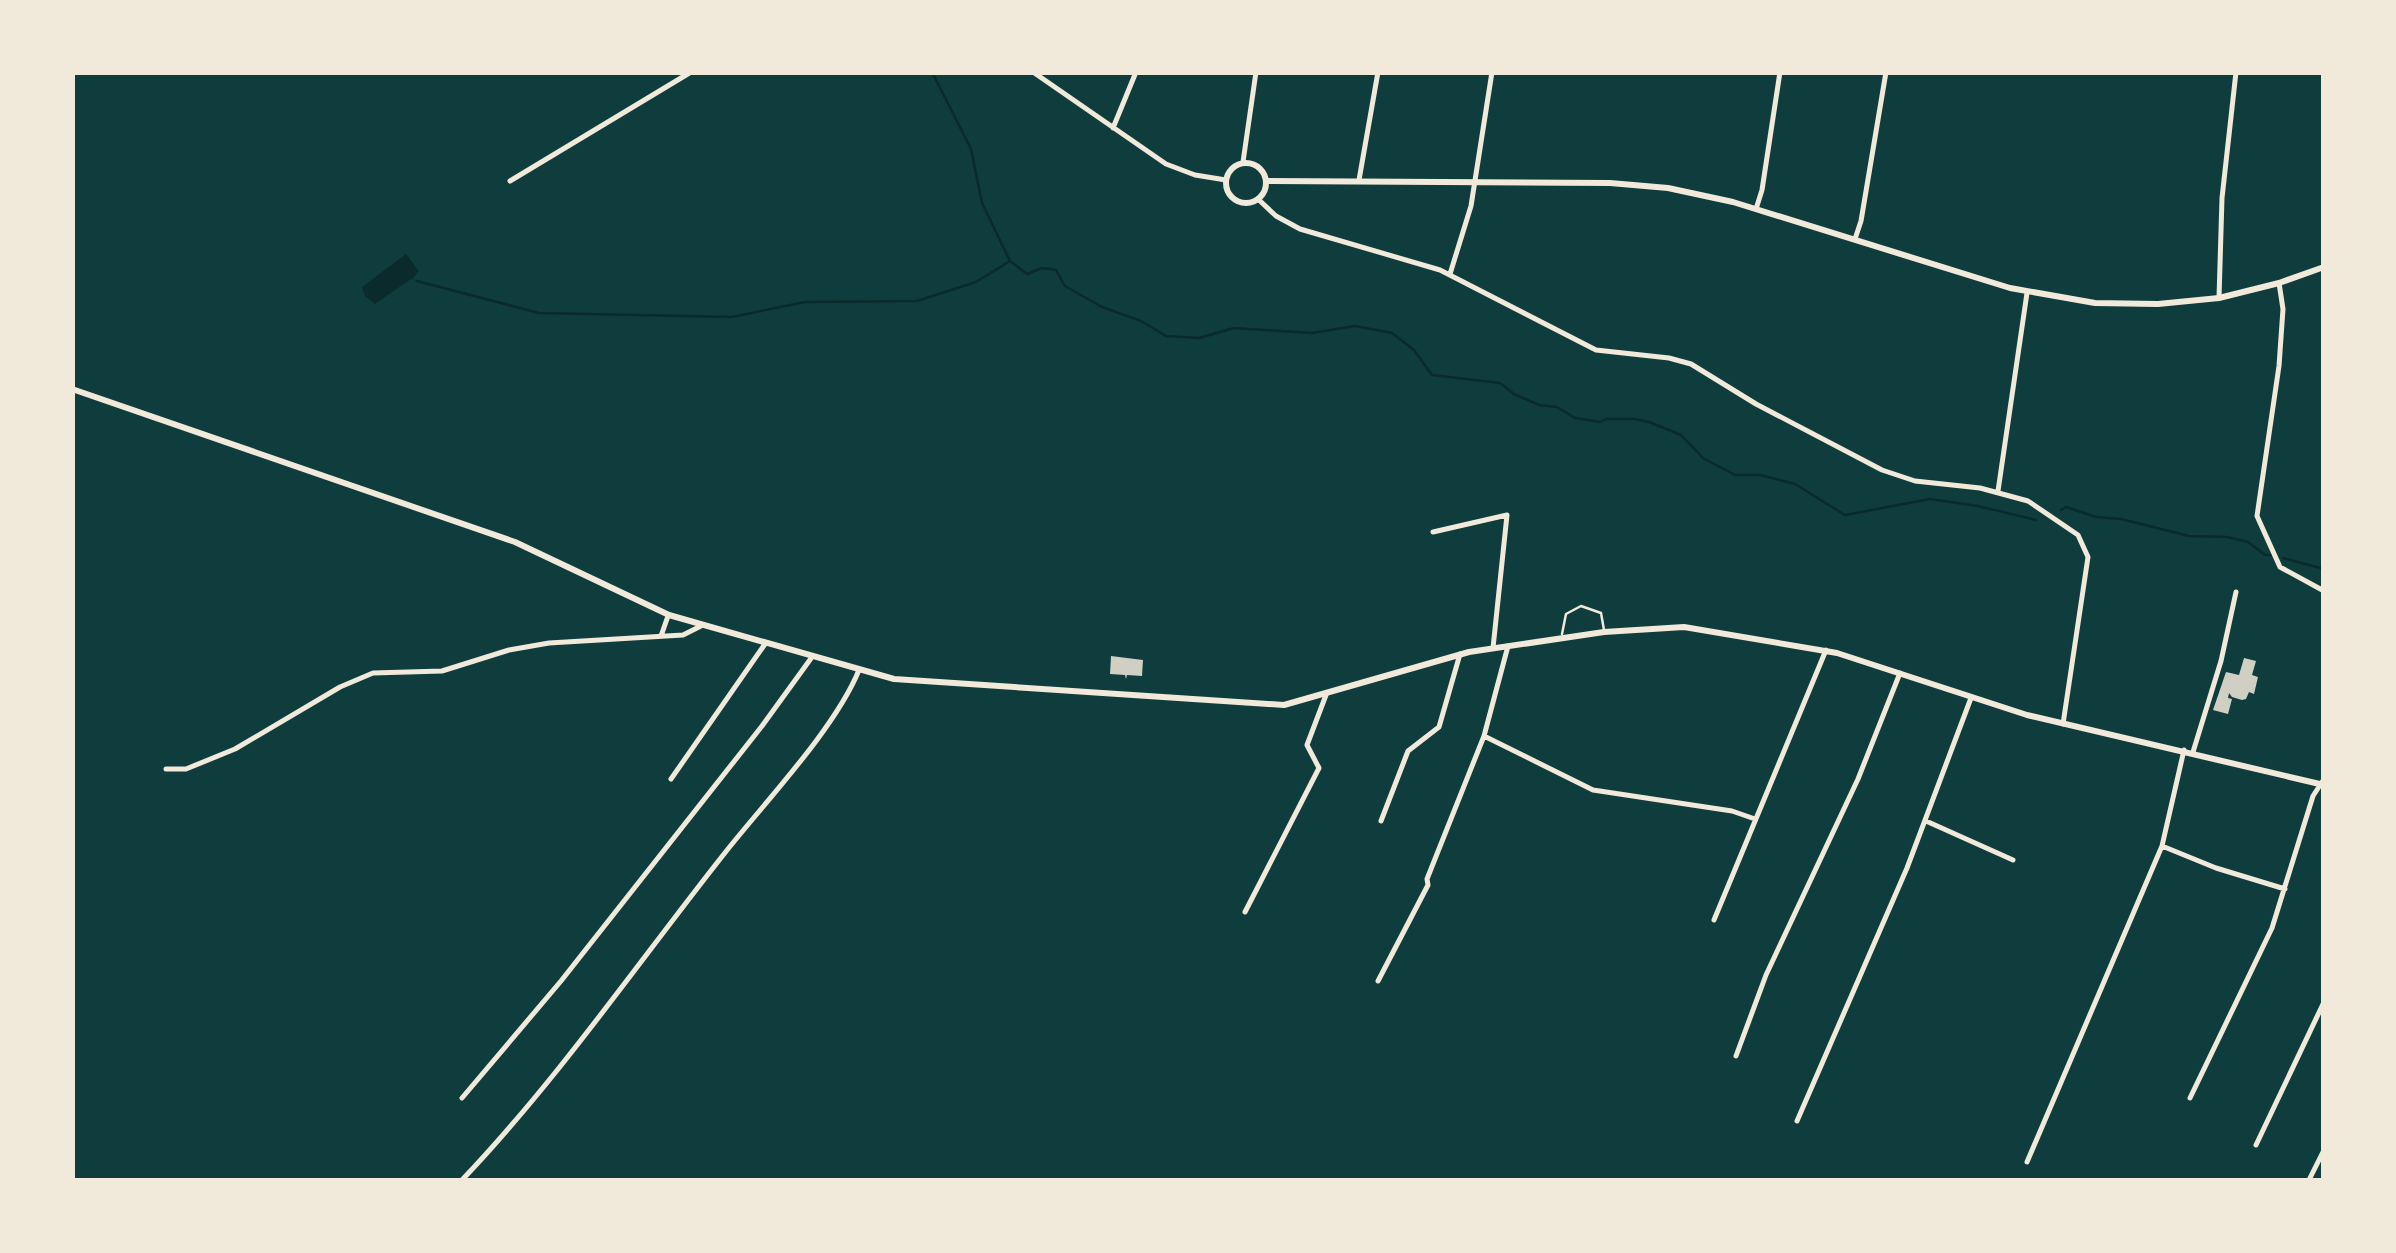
<svg xmlns="http://www.w3.org/2000/svg" width="2396" height="1253" font-family="'Varela Round',sans-serif">
<style>
.water{fill:#0a2a2b}
.lines{fill:none;stroke-linecap:round;stroke-linejoin:round}
.stream{stroke:#0a2a2b;stroke-width:2.5}
.building{fill:#cfcfc3}
.service{stroke:#f1e9da;stroke-width:2.5}
.minor{stroke:#f1e9da;stroke-width:5}
.tertiary{stroke:#f1e9da;stroke-width:6}
</style>
<rect width="100%" height="100%" fill="#0f3d3e"/>
<path class="water" d="M406,254L419,271L412,279L417,281L411,279L375,304L365,296L362,287Z"/>
<g class="lines">
<path class="stream" d="M932,72L971,149L982,203L1010,261L1027,274L1042,268L1056,270L1065,286L1102,307L1141,321L1166,336L1199,338L1234,328L1312,333L1355,326L1392,333L1414,350L1432,375L1500,383L1514,394L1539,405L1557,407L1575,418L1600,422L1606,419H1634L1649,422L1681,435L1703,458L1735,475H1760L1795,484L1845,515L1930,499L1978,506L2036,520
M417,281L539,313L732,317L805,302L917,301L976,282L1010,261
M2061,510L2066,507L2096,517L2121,519L2189,536L2227,537L2248,542L2265,555H2271
M2283,558L2324,569"/>
</g>
<path class="building" d="M1111,656L1143,660L1142,676L1127,675L1126,679L1125,675L1110,674Z
M2244,658L2256,661L2252,675L2258,677L2254,694L2249,692L2246,699L2242,700L2232,697L2229,693L2228,698L2232,699L2228,714L2213,710L2226,672L2239,675Z"/>
<g class="lines">
<path class="service" d="M1562,634L1566,614L1581,606L1601,613L1604,630"/>
<path class="minor" d="M1033,72L1166,164L1195,175L1226,180
M1113,128L1136,72
M1243,162L1256,72
M1359,180L1378,72
M510,181L691,72
M1258,199L1276,216L1300,229L1440,270L1596,350L1669,358L1691,364L1756,404L1882,470L1915,481L1980,488L2028,501L2078,535L2088,557L2063,724
M1756,209L1762,190L1780,72
M1855,239L1861,221L1886,72
M1450,274L1471,206L1492,72
M2279,283L2283,309L2279,366L2257,516L2280,567L2324,591
M2219,298L2222,198L2236,72
M1998,491L2027,293
M1433,532L1507,515L1493,648
M661,636L668,616
M1484,736L1593,790L1732,811L1755,819
M2193,752L2221,661L2236,592
M166,769H186L235,749L340,687L373,673L442,671L509,650L549,643L683,635L701,626
M671,779L765,644
M1381,821L1408,751L1439,727L1460,654
M1926,821L2013,860
M2162,846L2216,868L2285,889
M1245,912L1319,768L1307,745L1326,695
M1714,920L1826,650
M1378,981L1428,885L1427,879L1484,736L1508,646
M1736,1056L1766,975L1858,779L1900,673
M462,1098L561,981L762,726L812,657
M2190,1098L2272,928L2313,796L2324,779
M1797,1121L1907,868L1971,698
M2256,1145L2324,1002
M2027,1162L2162,846L2184,750
M462,1180C558,1079 637,964 724,854C764,803 835,729 859,670
M2309,1180L2324,1150"/>
<path class="tertiary" d="M1226 183a20 20 0 1 1 40 0a20 20 0 1 1-40 0Z
M1267,181L1610,183L1668,188L1733,202L2010,288L2095,303L2158,304L2219,298L2279,283L2324,267
M72,389L515,542L669,615L894,679L1284,705L1469,652L1604,632L1684,627L1837,653L2027,715L2324,785"/>
</g>
<rect width="2396" height="1253" fill="none" stroke="#f1e9da" stroke-width="150"/>
</svg>
